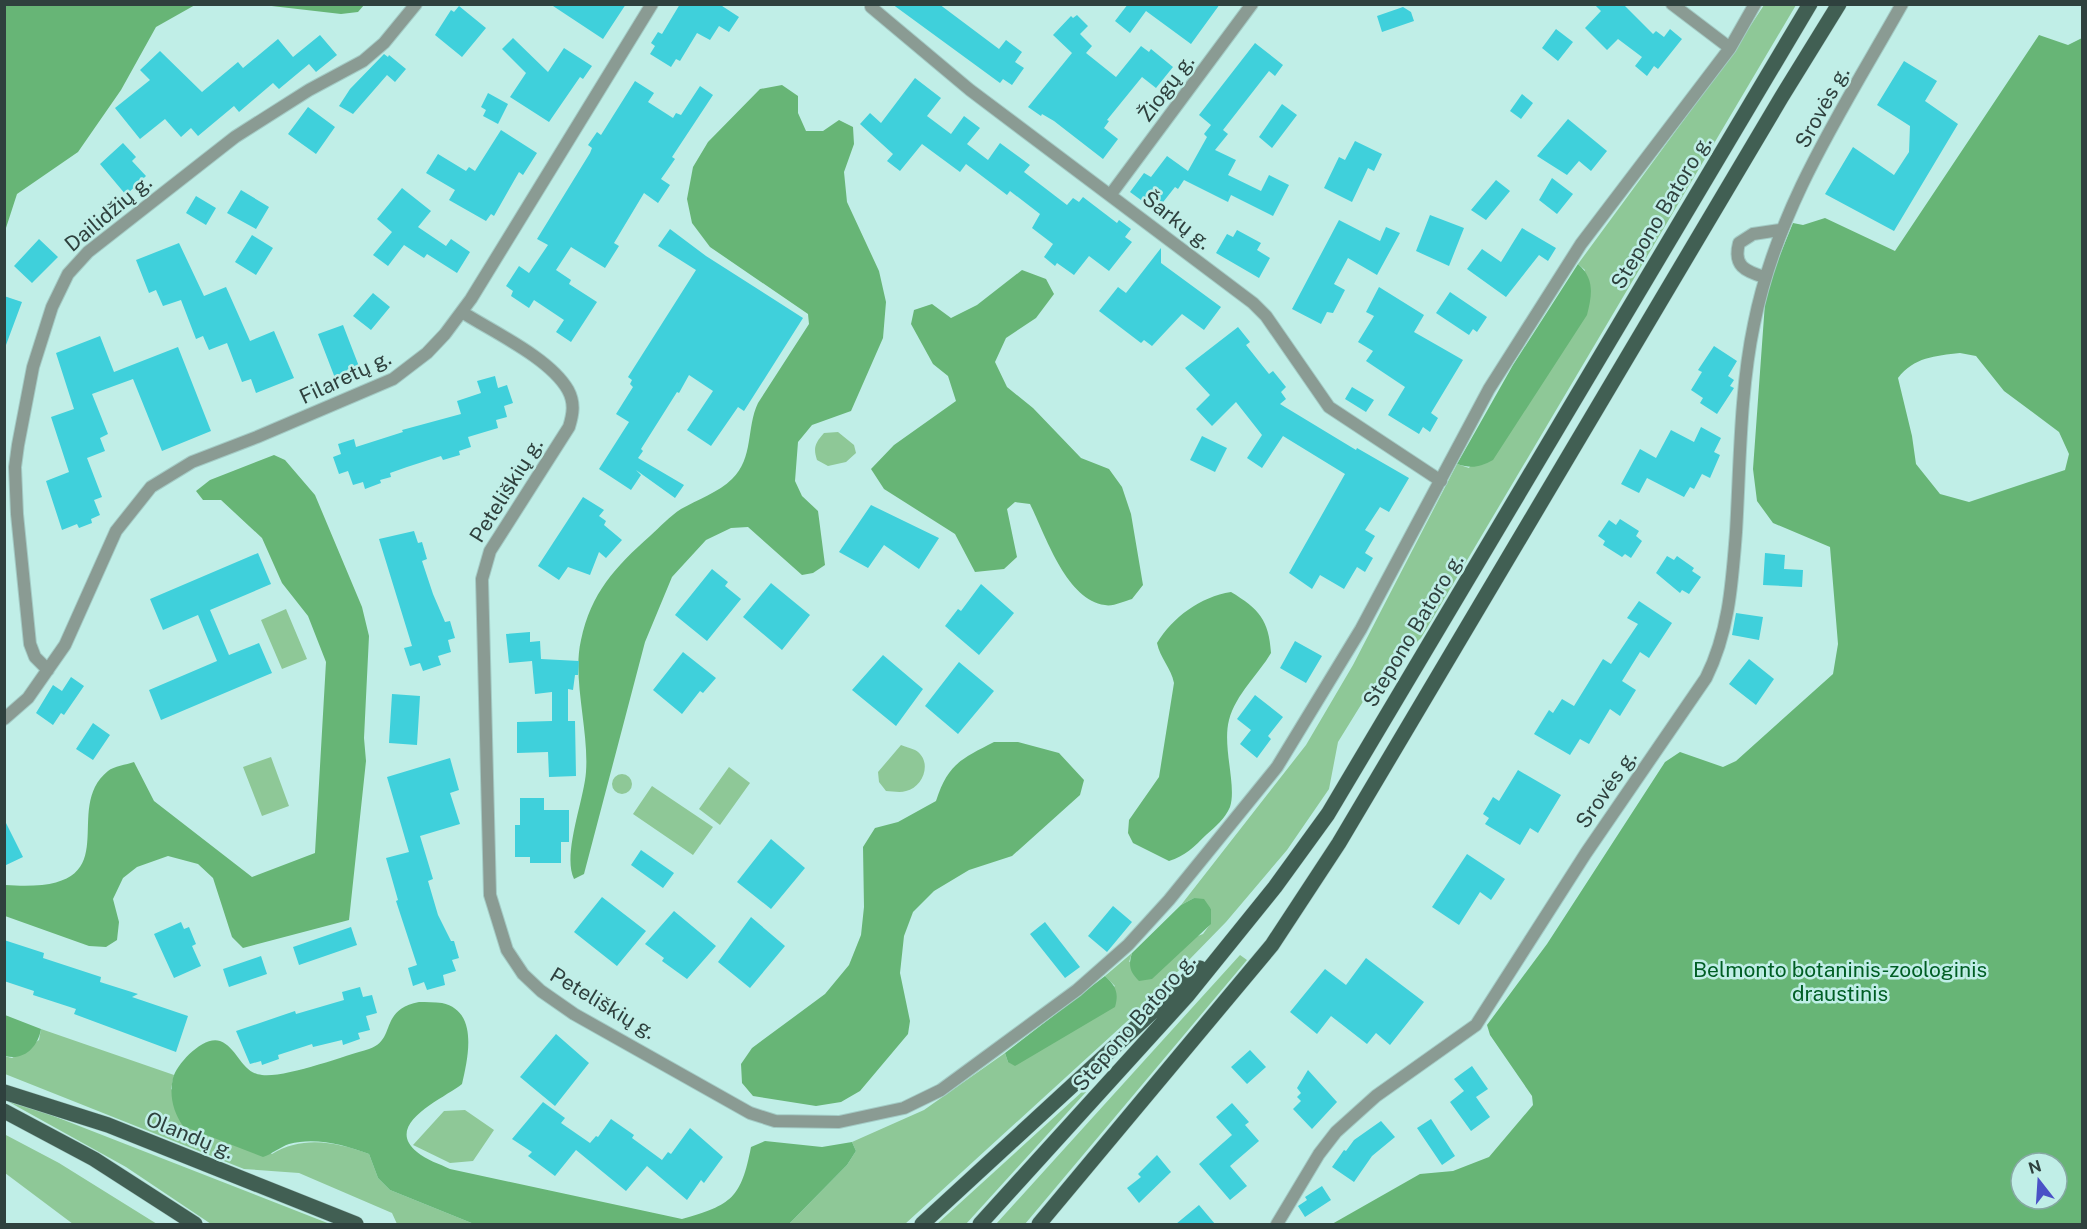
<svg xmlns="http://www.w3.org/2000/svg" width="2087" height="1229" font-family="'Public Sans',sans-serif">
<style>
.green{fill:#8ec897}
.forest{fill:#67b576;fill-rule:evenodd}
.building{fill:#3fd0db}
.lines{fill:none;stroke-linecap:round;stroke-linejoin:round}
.minor-casing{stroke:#a3cbc5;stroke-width:14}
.primary-casing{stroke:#a3cbc5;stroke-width:16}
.minor{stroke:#8a9b93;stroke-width:12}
.primary{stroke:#415f53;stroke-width:15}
.labels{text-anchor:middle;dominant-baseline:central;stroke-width:5;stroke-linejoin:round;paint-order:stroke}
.street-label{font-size:21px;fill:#2f413e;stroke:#c0eee7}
.park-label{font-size:21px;fill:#005e24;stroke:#c0eee7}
</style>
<rect width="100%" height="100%" fill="#c0eee7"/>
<path class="green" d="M1764,5H1796L1421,638L1372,687L1338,742L1329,789L1287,850L1226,922L1146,1004L905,1224H789L847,1165L856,1151L852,1142L924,1110L1005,1053L1008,1062L1115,986L1105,976L1132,953L1129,962L1203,934L1211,923V909L1194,898L1181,905L1306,745L1353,665L1457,464L1469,468L1585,270L1578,264L1730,57Z
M838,432L854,445L856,453L846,462L828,466L817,460C813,448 815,443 824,433Z
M286,609L307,659L282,669L261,620Z
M901,745C905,747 911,748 915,750C933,760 924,787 906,791C900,793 892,791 886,791L879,782L878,772Z
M271,757L289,806L262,816L243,767Z
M729,767L750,783L720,825L699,809Z
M612 784a10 10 0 1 1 20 0a10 10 0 1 1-20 0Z
M652,786L713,827L693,855L633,814Z
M1240,955L1247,960L1025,1224H996Z
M41,1029L174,1075L171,1089L272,1154C303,1135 337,1142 369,1154L378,1178L390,1190L474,1224H397L392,1213L299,1173L244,1169L5,1074L4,1056L12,1058L39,1040Z
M1084,1090L1086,1092L966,1224H937Z
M10,1099L330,1224H211L126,1167L9,1102Z
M465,1110L494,1130L473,1161L450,1163L413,1145L444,1111Z
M4,1134L59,1163L157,1224H73L5,1173Z"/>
<path class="forest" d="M5,4L195,5L156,27L121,90L78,152L17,194L5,231Z
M263,5L364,4V5L358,12L341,14Z
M2039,35L2068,45L2082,38V1224H1332L1420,1174L1453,1171L1489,1157L1533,1105L1532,1096L1490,1035L1487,1025L1547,944L1665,762L1680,752L1723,767L1736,761L1833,674L1838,644L1830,547L1773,523L1757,501L1753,469L1766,289L1793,223L1803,225L1825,218L1895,251ZM1960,353L1976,356L2004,391L2059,432L2069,454L2065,470L1969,502L1940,494L1916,464L1912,436L1898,378C1914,357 1935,356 1960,353ZM2021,1163H2057V1199H2021Z
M782,85L798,96V113L806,131H823L839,120L853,127L854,144L844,172L847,202L879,271L886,302L883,338L851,411L812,425L798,442L795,481L802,496L818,511L825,565L813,573L802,575L748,527L731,528L706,540L672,577L645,642L584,874L574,879C562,855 584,800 586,772C589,731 572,678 581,640C591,593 615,567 650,536C660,527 670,516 681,509C697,500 719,492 732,479C754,458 746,428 758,403L809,324L808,314L710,247L692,223L687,199L693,167L708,142L760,89Z
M1578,264C1595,279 1592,295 1587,315L1493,460C1480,467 1472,469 1457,464L1513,365Z
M1022,270L1046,279L1054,294L1036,318L1006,338L995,362L1007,387L1033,408L1081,458L1109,469L1122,487L1131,514L1143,585L1132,599C1125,601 1112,607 1105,605C1066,600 1045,534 1030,504L1015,502L1007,509L1017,557L1004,569L975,572L955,534L884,489L871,469L894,445L956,401L948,376L933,364L911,324L914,310L932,304L951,318L977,305Z
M274,455L285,460L315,495L362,607L369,636L364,738L366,761L349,920L243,948L232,937L213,878L198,864L168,856L137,867L123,878L113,899L119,922L117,940L106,947L89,946L5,916V885C136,895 58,811 108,771C114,766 126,765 134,762L154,801L252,877L315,853L326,662L308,616L282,583L262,538L221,500H203L196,491L210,480Z
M1231,592C1259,609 1269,620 1271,653C1258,675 1236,694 1229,720C1222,747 1237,786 1230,807C1225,819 1215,827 1206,835C1194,847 1185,856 1169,861L1133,843L1128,833L1129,820L1159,777L1174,683C1171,668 1160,658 1157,643C1173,617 1200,597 1231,592Z
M994,742H1018L1059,753L1084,780L1080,795L1012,856L969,870L934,891L913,912L904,936L900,973L910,1021L908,1034L860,1091L841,1102L816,1106L753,1096L742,1083L741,1064L752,1048L825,994L849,965L861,935L864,907L863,847L875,828L898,822L936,801C948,764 961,759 994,742Z
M1194,898L1204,899L1211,909V924L1152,979L1139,981C1130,972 1128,966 1132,953L1181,905Z
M1105,976C1116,986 1119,993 1115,1007L1015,1066L1008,1062L1005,1053Z
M419,1002C426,1002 435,1002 442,1003C479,1011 468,1058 462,1084C445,1098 382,1124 417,1152C426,1160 440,1164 450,1169L682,1219C732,1205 741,1198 751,1147L765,1141L822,1147L852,1142L856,1151L847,1165L789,1224H474L390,1190L378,1178L369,1154C344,1145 316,1137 289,1144C280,1147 272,1154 263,1157L183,1126C173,1112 169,1095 173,1078C177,1063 204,1035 220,1041C238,1048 241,1073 262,1075C285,1078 344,1056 369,1049C397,1040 378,1010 419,1002Z
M5,1015L41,1029C38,1047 24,1061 5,1056Z"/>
<path class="building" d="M550,4H626L603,39Z
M680,4H719L739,17L729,32L719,26L710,40L697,33L680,61L676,59L671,67L650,54L655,46L651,43L658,32L662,34Z
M892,4H939L999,49L1006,40L1022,52L1015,62L1024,68L1012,85L1003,79L1000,83Z
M1128,4H1220L1191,44L1146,11L1130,33L1115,21Z
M1594,4H1623L1653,34L1656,31L1664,37L1670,29L1682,39L1658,69L1654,66L1647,76L1635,66L1642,57L1618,39L1607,50L1585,28L1601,11Z
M459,6L486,28L462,57L435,35L451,10L454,12Z
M1403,7L1411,12L1414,21L1382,32L1377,16Z
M1077,15L1088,26L1080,34L1092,46L1086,53L1116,77L1141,46L1149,52L1151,49L1173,67L1156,88L1142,77L1107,120L1109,121L1104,128L1118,139L1103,159L1054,121L1042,114L1041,116L1028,107L1072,53L1053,35L1071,16L1073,18Z
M1556,29L1573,42L1558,61L1542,48Z
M320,35L337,55L316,72L309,64L279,89L273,83L239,112L234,106L198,136L191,128L181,137L165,119L140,139L115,108L150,80L140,70L160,51L202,92L238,62L243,68L278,39L293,57Z
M513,38L548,72L564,48L592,66L583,79L580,77L549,122L510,97L526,73L502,49Z
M1255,43L1283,65L1275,76L1269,71L1223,130L1228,134L1215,150L1236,160L1228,175L1261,191L1269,175L1289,185L1273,216L1231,195L1228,202L1184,180L1178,189L1175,187L1156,211L1130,192L1144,173L1151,177L1167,156L1188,171L1207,137L1204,134L1211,125L1199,115Z
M384,54L388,57L389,55L406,69L395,82L387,75L353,114L339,106L350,89Z
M1904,61L1937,81L1925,101L1958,124L1894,231L1825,194L1853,147L1894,175L1909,152L1910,126L1877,105Z
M915,78L941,98L927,116L951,134L964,116L980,128L967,144L988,160L1000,143L1030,165L1024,172L1067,205L1073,198L1079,202L1083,197L1117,223L1119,220L1131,229L1125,237L1132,242L1109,271L1089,256L1074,275L1057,263L1055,266L1044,257L1053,244L1032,228L1040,214L1010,191L1007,195L966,164L960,172L922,144L900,171L887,161L893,154L860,124L870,113L881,123Z
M635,81L654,93L648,102L673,118L676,113L681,115L700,86L713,95L672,157L675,159L661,179L670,185L658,203L644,193L614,243L619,246L605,268L571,247L556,270L571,280L569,284L597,302L571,342L556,332L564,320L534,300L529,308L511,296L513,291L506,286L519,266L529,273L548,245L537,239L590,153L592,148L588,145L597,132L601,135Z
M488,93L508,104L498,124L483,116L486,110L481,107Z
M1522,94L1533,103L1521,119L1510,111Z
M1282,104L1297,115L1272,148L1259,137Z
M308,107L335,127L316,154L288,134Z
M1568,119L1607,151L1591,171L1579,161L1567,175L1537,156Z
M501,130L537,153L523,175L519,172L494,216L491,214L486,221L449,200L455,190L426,173L438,154L466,171L469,167L475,171Z
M1355,141L1382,154L1374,171L1368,168L1352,202L1324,188L1339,157L1345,160Z
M123,143L136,157L132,161L146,176L126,195L100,164Z
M1552,178L1573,194L1557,214L1539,200Z
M1496,180L1510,191L1486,220L1471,210Z
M402,188L431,211L418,227L446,246L451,239L470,252L457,273L427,254L424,258L404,245L388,266L373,255L392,232L377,219Z
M241,190L269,207L256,229L227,213Z
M196,196L216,208L206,225L186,213Z
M1430,215L1464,228L1449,266L1416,251Z
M1339,220L1380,241L1386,227L1400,233L1377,275L1348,258L1334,284L1345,290L1333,313L1327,312L1321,324L1292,309Z
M1522,228L1556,248L1548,261L1539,255L1506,297L1467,269L1482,249L1501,262Z
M670,229L706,256L803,318L744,411L738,407L711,446L687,430L713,391L689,375L679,393L677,392L641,449L643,451L638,458L684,485L675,498L636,470L641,475L631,490L599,469L629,422L616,414L633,387L630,384L632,380L628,377L696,270L658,246Z
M1237,230L1261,243L1257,250L1270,258L1259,278L1216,253L1227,234L1233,237Z
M252,235L273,248L256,275L235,262Z
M39,239L58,257L32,283L14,266Z
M179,243L204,296L226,287L250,341L274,331L294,378L256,393L251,379L242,382L227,343L209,350L203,336L196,339L181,300L163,306L156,290L149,293L136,260Z
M1161,248V263L1221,307L1204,330L1182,314L1152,346L1144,340L1141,343L1099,311L1118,287L1126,293Z
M1379,287L1424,315L1414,332L1463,360L1431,413L1438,418L1430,432L1423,427L1419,434L1388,415L1405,387L1366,361L1373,351L1358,342L1374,316L1366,312Z
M1450,292L1487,317L1477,332L1473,329L1469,335L1436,313Z
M373,293L390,307L371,330L353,316Z
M4,296L22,302L6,345H4Z
M343,325L360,369L335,378L318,334Z
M1238,327L1250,342L1246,345L1269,374L1273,371L1286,387L1281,392L1286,399L1280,404L1356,450L1357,448L1409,478L1389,512L1380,507L1365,530L1375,536L1365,553L1373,558L1365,572L1357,567L1344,589L1320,575L1312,589L1289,573L1345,474L1283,436L1262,468L1247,458L1262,435L1236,402L1212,426L1196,409L1210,395L1185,368Z
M100,336L114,372L178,347L211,431L162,451L133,379L92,394L108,434L100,438L105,451L87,458L102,497L94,500L100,515L91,519L92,523L79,528L77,524L62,530L46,481L69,472L51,417L74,409L56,353Z
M1714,346L1737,361L1728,376L1734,380L1730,386L1734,388L1717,414L1700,403L1703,398L1691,390L1702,372L1698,370Z
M495,376L498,388L507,385L513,403L504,406L507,417L496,420L498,428L468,437L471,447L459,451L460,455L443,460L441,456L407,467L390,473L391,477L380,480L381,483L365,489L363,482L353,485L348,471L339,474L333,457L341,454L338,444L354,439L356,447L403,432L402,430L461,414L457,401L481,393L477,381Z
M1352,387L1374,400L1366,412L1345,399Z
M1701,427L1721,438L1714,452L1720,455L1710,478L1702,474L1694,489L1690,487L1684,497L1647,478L1639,493L1621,484L1640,449L1656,458L1671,430L1694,442Z
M1202,436L1227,448L1215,472L1190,460Z
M583,497L604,510L599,516L606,521L604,525L622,540L606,558L599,552L590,575L568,567L559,580L538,566Z
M871,505L939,538L919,569L884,545L868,568L839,552Z
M1620,519L1639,531L1636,536L1642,541L1631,558L1625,554L1622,557L1603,545L1605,541L1598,536L1609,520L1616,525Z
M414,531L418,543L422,542L427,559L422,561L433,594L445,622L450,621L455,638L448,640L451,652L438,656L441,665L423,671L420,663L410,666L404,648L412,646L379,539Z
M258,553L271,584L210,610L229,655L259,643L272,673L161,720L149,690L217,661L198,615L163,630L150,599Z
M1765,553L1785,555L1784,569L1803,570L1802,587L1763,585Z
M1667,556L1674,560L1677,556L1694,568L1692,571L1701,577L1689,594L1682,590L1680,593L1656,573Z
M712,569L728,582L725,586L741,599L707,641L675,615Z
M771,583L810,615L782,650L743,617Z
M981,584L1014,613L979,655L945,626L958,609L961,611Z
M1639,601L1672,623L1649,658L1640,652L1622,681L1636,690L1620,716L1610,709L1589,744L1580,739L1570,755L1534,734L1549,710L1553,713L1562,699L1574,706L1603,659L1611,664L1638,624L1627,618Z
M1736,613L1763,617L1759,640L1732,635Z
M530,632V642L540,641L541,659L579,661L578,675H575L573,690L568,689V721H575L576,776L549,777L548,752L517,753V722L552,721V692L535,694L532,661L509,663L506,634Z
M1295,641L1322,656L1306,683L1280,668Z
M683,652L716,678L703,693L700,691L682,714L653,690Z
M883,655L923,689L896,726L852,690Z
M1749,659L1774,679L1756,705L1729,684Z
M959,662L994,691L958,734L925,706Z
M71,677L84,686L64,715L61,713L53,725L36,713L53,685L62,691Z
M392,694L420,696L417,745L389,743Z
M1255,695L1283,717L1268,736L1271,739L1257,758L1240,744L1251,730L1237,719Z
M93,723L110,735L93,760L76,749Z
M450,758L459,790L450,793L460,824L420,836L433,879L428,881L438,915L451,941H454L459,958L452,960L456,971L443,975L445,985L427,990L424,982L413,986L408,968L417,965L396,901L398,900L386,858L409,852L387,777Z
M1518,770L1561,795L1538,833L1530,828L1520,845L1485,824L1489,818L1483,814L1493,797L1499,801Z
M520,798H544V810H569V842H561V863H530V857H515V825H520Z
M4,819L23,857L4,866Z
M771,839L805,868L771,909L737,882Z
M641,850L674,873L663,888L631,865Z
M1467,854L1505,879L1491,900L1480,892L1459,925L1432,907Z
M602,897L646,931L617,966L574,932Z
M1113,906L1132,922L1107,952L1088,936Z
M674,911L716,946L687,979L662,961L664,958L645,944Z
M751,917L785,946L750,988L718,962Z
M181,922L184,929L189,927L196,944L192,946L201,966L174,978L154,934Z
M1045,922L1080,967L1065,978L1030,934Z
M351,927L357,945L299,965L293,947Z
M4,940L44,953L43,958L101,977L100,982L138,994L132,997L188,1016L176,1052L74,1014L76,1009L33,995L34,991L4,981Z
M261,956L267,974L229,987L223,969Z
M1366,958L1424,1002L1390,1045L1376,1033L1367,1044L1331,1016L1317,1034L1290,1012L1325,969L1346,985Z
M360,987L363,997L372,995L377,1013L366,1016L370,1030L358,1033L360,1039L343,1045L342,1040L313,1047L312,1044L278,1055L279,1059L262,1065L261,1061L250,1064L236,1031L295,1011L296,1014L344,1000L342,992Z
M556,1034L589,1063L555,1106L520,1077Z
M1250,1050L1266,1067L1247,1084L1231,1067Z
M1472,1066L1488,1089L1476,1097L1490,1117L1471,1131L1450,1102L1464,1091L1454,1079Z
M1308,1070L1337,1102L1312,1129L1293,1109L1301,1101L1297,1097L1301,1093L1297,1088Z
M543,1102L565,1118L561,1123L590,1143L596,1136L598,1137L611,1119L634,1135L632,1138L662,1160L668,1152L671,1154L690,1128L723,1157L704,1183L701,1180L687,1200L647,1166L626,1191L576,1150L555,1176L528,1156L532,1152L512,1139Z
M1232,1103L1249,1122L1245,1125L1259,1141L1230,1166L1247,1186L1230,1200L1199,1164L1232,1135L1216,1117Z
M1431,1119L1455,1156L1442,1165L1417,1128Z
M1381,1121L1395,1137L1372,1156L1354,1182L1332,1167L1344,1150L1346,1151L1354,1140Z
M1157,1155L1171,1172L1139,1203L1127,1188L1141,1177L1138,1174Z
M1322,1186L1331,1200L1305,1217L1298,1206L1307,1200L1305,1197Z
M1199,1205L1215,1224H1176Z"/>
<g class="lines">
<g class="minor-casing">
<path id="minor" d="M1672,4L1730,48
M871,7L970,90L1253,303L1266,316L1329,407L1441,481
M1111,194L1252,4
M1764,277C1745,271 1733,266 1739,243L1753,234L1780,230
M462,312C493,332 550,358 568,390C575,403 573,414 569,427L490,551L482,579L490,895L507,950L523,974L541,991L574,1014L750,1113L775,1121L839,1122L904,1108L941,1090L1077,990L1128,945L1169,900L1277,767L1361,629L1489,389L1581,244L1730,48L1755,4
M48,670L35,657L30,644L17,514L15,467L18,445L33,367L52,307L68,274L88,252L235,137L309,90L363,61L384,43L416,4
M4,719L28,698L65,645L116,531L151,487L192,462L257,437L393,379L427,353L445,334L471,299L652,4
M1277,1224L1319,1154L1336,1132L1376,1096L1476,1025L1586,853L1706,678C1729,632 1732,583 1736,532C1740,465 1740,390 1754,324C1777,207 1844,107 1902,4"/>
</g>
<g class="primary-casing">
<path id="primary" d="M4,1092L108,1125L356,1224
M4,1111L94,1159L195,1224
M922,1224L1200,968
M980,1224L1187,996L1275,887L1328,814L1810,4
M1039,1224L1272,945L1339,843L1781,98L1839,4"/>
</g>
<use href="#minor" class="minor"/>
<use href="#primary" class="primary"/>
</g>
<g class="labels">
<g class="street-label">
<text transform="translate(1166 88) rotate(-53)">Žiogų g.</text>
<text transform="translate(1822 107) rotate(-61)">Srovės g.</text>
<text transform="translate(1661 212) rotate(-59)">Stepono Batoro g.</text>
<text transform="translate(108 213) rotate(-40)">Dailidžių g.</text>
<text transform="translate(1177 220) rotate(38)">Šarkų g.</text>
<text transform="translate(345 377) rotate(-25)">Filaretų g.</text>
<text transform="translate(506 490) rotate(-58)">Peteliškių g.</text>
<text transform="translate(1413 630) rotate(-59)">Stepono Batoro g.</text>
<text transform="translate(1606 789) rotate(-55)">Srovės g.</text>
<text transform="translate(603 1003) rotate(31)">Peteliškių g.</text>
<text transform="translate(1134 1022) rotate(-49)">Stepono Batoro g.</text>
<text transform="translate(190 1135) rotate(22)">Olandų g.</text>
</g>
<g class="park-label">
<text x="1840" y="969">Belmonto botaninis-zoologinis<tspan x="1840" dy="24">draustinis</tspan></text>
</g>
</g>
<rect width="2087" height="1229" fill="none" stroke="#2f413e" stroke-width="12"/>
<g transform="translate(2039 1181) rotate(343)"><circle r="28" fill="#c0eee7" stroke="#86a9a3" stroke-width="1.5"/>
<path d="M0-4.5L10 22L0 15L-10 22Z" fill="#4a51c6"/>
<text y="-9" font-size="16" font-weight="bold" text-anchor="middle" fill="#2f413e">N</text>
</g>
</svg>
